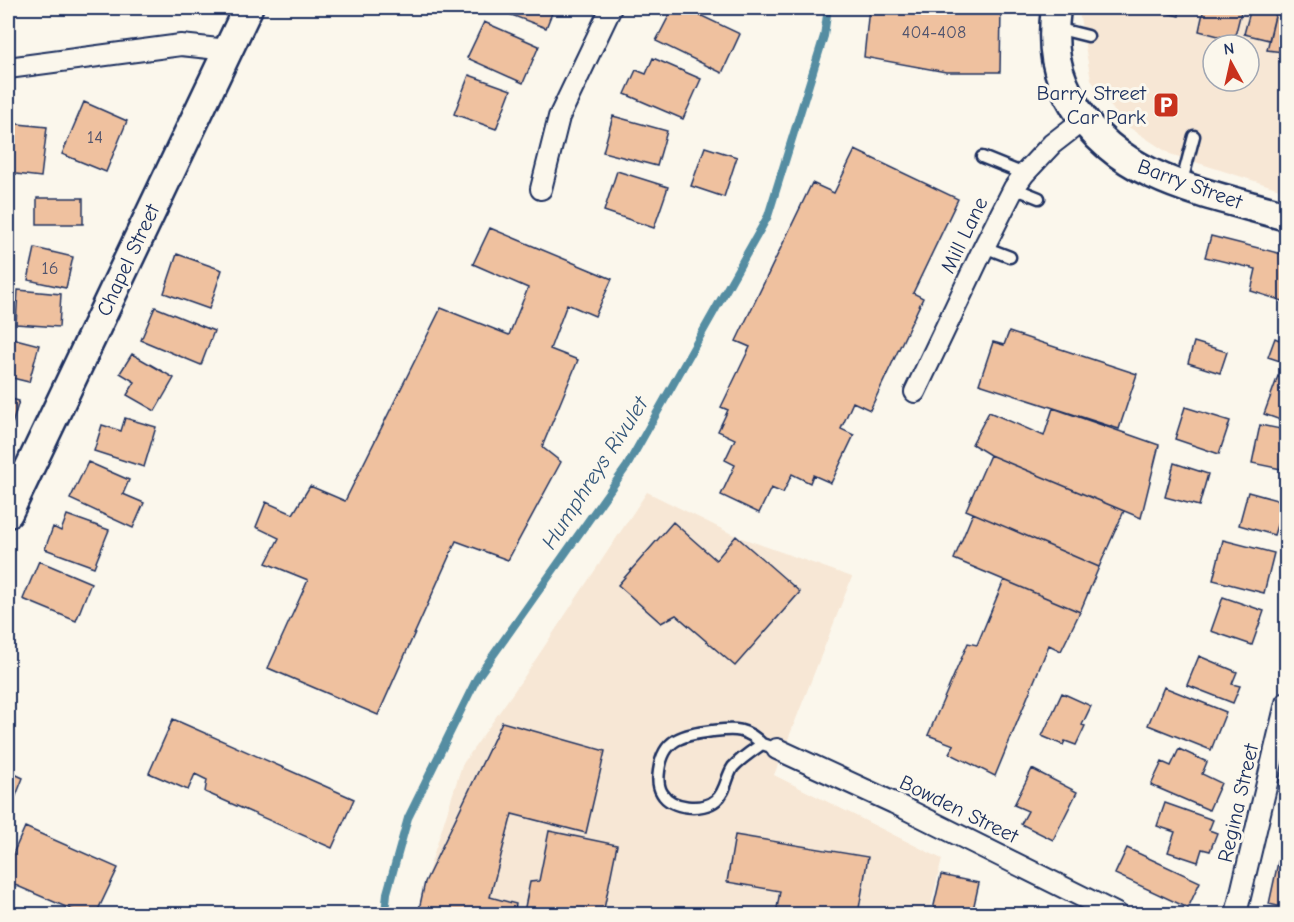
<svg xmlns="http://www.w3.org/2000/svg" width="1294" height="922" font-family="'Comic Neue',sans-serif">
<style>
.built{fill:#f7e7d5;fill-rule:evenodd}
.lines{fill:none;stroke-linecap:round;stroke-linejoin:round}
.stream{stroke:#548da2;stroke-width:8}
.building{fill:#efc19f;stroke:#1b2f5e;stroke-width:1.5}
.lane-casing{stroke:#1b2f5e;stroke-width:15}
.street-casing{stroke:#1b2f5e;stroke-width:24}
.secondary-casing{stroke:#1b2f5e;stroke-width:33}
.lane{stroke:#fbf7ec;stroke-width:10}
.street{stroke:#fbf7ec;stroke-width:20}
.secondary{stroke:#fbf7ec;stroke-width:28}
.labels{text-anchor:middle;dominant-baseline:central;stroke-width:6;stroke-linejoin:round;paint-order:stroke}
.number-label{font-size:18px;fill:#50546e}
.poi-label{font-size:21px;fill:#1b2f5e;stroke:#fbf7ec;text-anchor:end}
.street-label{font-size:21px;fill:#1b2f5e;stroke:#fbf7ec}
.water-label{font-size:22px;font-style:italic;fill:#33567a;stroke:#fbf7ec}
</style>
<rect width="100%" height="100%" fill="#fbf7ec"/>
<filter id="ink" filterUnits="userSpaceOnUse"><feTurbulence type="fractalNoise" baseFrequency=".0167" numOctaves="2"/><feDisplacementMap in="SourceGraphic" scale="12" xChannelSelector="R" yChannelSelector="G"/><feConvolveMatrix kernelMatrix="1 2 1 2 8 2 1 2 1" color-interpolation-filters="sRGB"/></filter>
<g filter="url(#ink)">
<path class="built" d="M1080,8H1286V191L1170,154L1124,124L1091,80L1079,12ZM1213,45H1249V81H1213Z
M647,492L736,536L852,577L774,775L942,859L929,914H418L425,882L462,765L524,677Z"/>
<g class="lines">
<path class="stream" d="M385,914L387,893L408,818L477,678L627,466L768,216L824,36L828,8"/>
</g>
<path class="building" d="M55,8H109L108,14Z
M493,8H554L546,28Z
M673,8H685L740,34L722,73L656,41Z
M869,8H1001L1000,72H946L864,57Z
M1147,8H1180L1179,16Z
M1204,8H1242L1234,40L1199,31Z
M1251,8H1277L1269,40L1244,34Z
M1277,8H1286V38L1283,52L1267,50Z
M484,22L539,46L523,83L467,58Z
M653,58L701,79L683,119L625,94L636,70L646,74Z
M469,75L511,90L496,129L454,114Z
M84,102L127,121L106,172L62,154Z
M613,116L667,131L657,166L603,152Z
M8,123L47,127L41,177L8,173Z
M705,147L737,157L724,197L691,186Z
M855,150L958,199L913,293L923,298L870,410L853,402L841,429L854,435L831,483L813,475L810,483L792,474L783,493L771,488L759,513L721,495L735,465L725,460L735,439L718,431L728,410L721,407L750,347L736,341L812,183L834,193Z
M617,171L668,187L654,228L604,211Z
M37,198H83V224H37Z
M490,228L612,279L595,316L567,304L550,349L578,360L542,447L561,462L508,560L456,541L378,715L268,668L308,580L266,563L279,538L256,527L266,502L293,514L310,486L345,501L441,308L509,335L528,288L473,264Z
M1211,236L1286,255V302L1251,291L1256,269L1205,257Z
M35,248L73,257L66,288L28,280Z
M177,254L222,270L209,309L164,293Z
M18,290L61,294L59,327L16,324Z
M155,307L214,331L201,365L141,340Z
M1286,313V363L1268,357L1275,338L1279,340Z
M1009,332L1137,374L1119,429L979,384L993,342L1004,345Z
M8,337L39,345L29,382L8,377Z
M1194,342L1227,352L1220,373L1188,363Z
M132,354L174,378L155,411L127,395L135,382L120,373Z
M1278,376L1286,379V422L1264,414Z
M8,398L19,401L8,438Z
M1185,407L1230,421L1219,454L1175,439Z
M1053,408L1159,445L1141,518L990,455L972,444L989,412L1044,436Z
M125,418L156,427L144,467L94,451L102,425L121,431Z
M1260,425L1286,430V470L1252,463Z
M990,455L1124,511L1099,567L966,510Z
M88,462L129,480L123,494L144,503L133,528L70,499Z
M1174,463L1208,474L1199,506L1165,497Z
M1248,492L1284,502L1274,535L1239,525Z
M973,513L1099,567L1080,612L954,559Z
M67,515L109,530L94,567L45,549L53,527L61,531Z
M673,522L716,560L736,536L800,592L735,666L676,615L661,623L618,585Z
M1223,540L1274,553L1264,593L1213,580Z
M39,561L91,583L76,621L23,599Z
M1004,580L1080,612L1061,651L1049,645L995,776L949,753L954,745L928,735L968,643L977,645Z
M1223,597L1264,611L1252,645L1211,631Z
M1199,656L1237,672L1232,684L1240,686L1233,703L1187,685Z
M1164,687L1226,712L1211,750L1148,725Z
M1062,693L1091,706L1082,725L1085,726L1076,745L1065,741L1063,745L1042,736Z
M173,719L354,799L332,848L205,792L207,780L195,774L188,790L149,773Z
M502,722L605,751L586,833L512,814L490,897L516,904L514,913L524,912L530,882L539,881L549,831L617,845L603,914H418L425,882Z
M1179,749L1207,762L1202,774L1221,783L1209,810L1151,785L1162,762L1171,766Z
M1032,769L1077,792L1053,840L1021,824L1028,811L1014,805Z
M8,771L23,778L8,816Z
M1165,803L1213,820L1209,830L1217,833L1210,851L1202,849L1198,862L1168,852L1175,832L1157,826Z
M25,827L118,868L96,914H82L8,882V865Z
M735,835L868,857L858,914H776L780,891L727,882Z
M1127,848L1200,882L1188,908L1115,874Z
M1278,862L1286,863V908L1269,904Z
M941,875L979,883L972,914H932Z"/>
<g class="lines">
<g class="lane-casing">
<path id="lane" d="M1056,28L1088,36
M982,157L1024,174
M1181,185L1194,136
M1014,188L1039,198
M984,247L1010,257
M762,744C745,727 734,729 712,731C683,735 663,738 659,771C658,778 658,787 662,793C671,809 703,811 716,800C726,792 726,777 733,767C741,758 752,751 762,744L777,749"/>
</g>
<g class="street-casing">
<path id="street" d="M8,68L181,45L228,50
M541,189L559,117L611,8
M915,392L984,247L1014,188L1024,174L1052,144L1083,120
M777,749L894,803L1117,914
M1236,914L1286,703"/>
</g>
<g class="secondary-casing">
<path id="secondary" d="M1056,8C1051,47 1055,74 1076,108C1120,181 1211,194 1286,216
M8,513L248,8"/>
</g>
<use href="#lane" class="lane"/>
<use href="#street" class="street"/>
<use href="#secondary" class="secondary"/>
</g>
</g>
<defs>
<g id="parking-square" transform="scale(1.35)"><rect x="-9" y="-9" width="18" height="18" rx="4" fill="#c8321e" stroke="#fbf7ec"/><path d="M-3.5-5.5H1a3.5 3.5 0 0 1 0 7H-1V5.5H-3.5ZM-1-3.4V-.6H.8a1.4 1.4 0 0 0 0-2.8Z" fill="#fff"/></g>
</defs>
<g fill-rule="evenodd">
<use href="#parking-square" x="1166" y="105"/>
</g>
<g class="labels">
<g class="number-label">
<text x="934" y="32">404-408</text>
<text x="95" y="137">14</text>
<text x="50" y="268">16</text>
</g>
<g class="poi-label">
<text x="1146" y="93">Barry Street<tspan x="1146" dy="24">Car Park</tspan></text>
</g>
<g class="street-label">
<text transform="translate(1190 184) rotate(20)">Barry Street</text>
<text transform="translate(964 235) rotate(-64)">Mill Lane</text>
<text transform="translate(128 260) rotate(-65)">Chapel Street</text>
<text transform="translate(1238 803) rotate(-77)">Regina Street</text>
<text transform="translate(959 809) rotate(26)">Bowden Street</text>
</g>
<g class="water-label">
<text transform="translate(595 473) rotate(-57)">Humphreys Rivulet</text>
</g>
</g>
<rect width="1294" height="922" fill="none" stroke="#fbf7ec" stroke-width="30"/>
<rect x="15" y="15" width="1264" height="892" fill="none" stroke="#1b2f5e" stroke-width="2" filter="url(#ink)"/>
<g transform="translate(1231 63) rotate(352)"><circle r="28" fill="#fbf7ec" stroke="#a1a7b3" stroke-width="1.5"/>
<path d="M0-4.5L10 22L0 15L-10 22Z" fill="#c8321e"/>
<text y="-9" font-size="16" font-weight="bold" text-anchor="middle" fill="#1b2f5e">N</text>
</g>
</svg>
